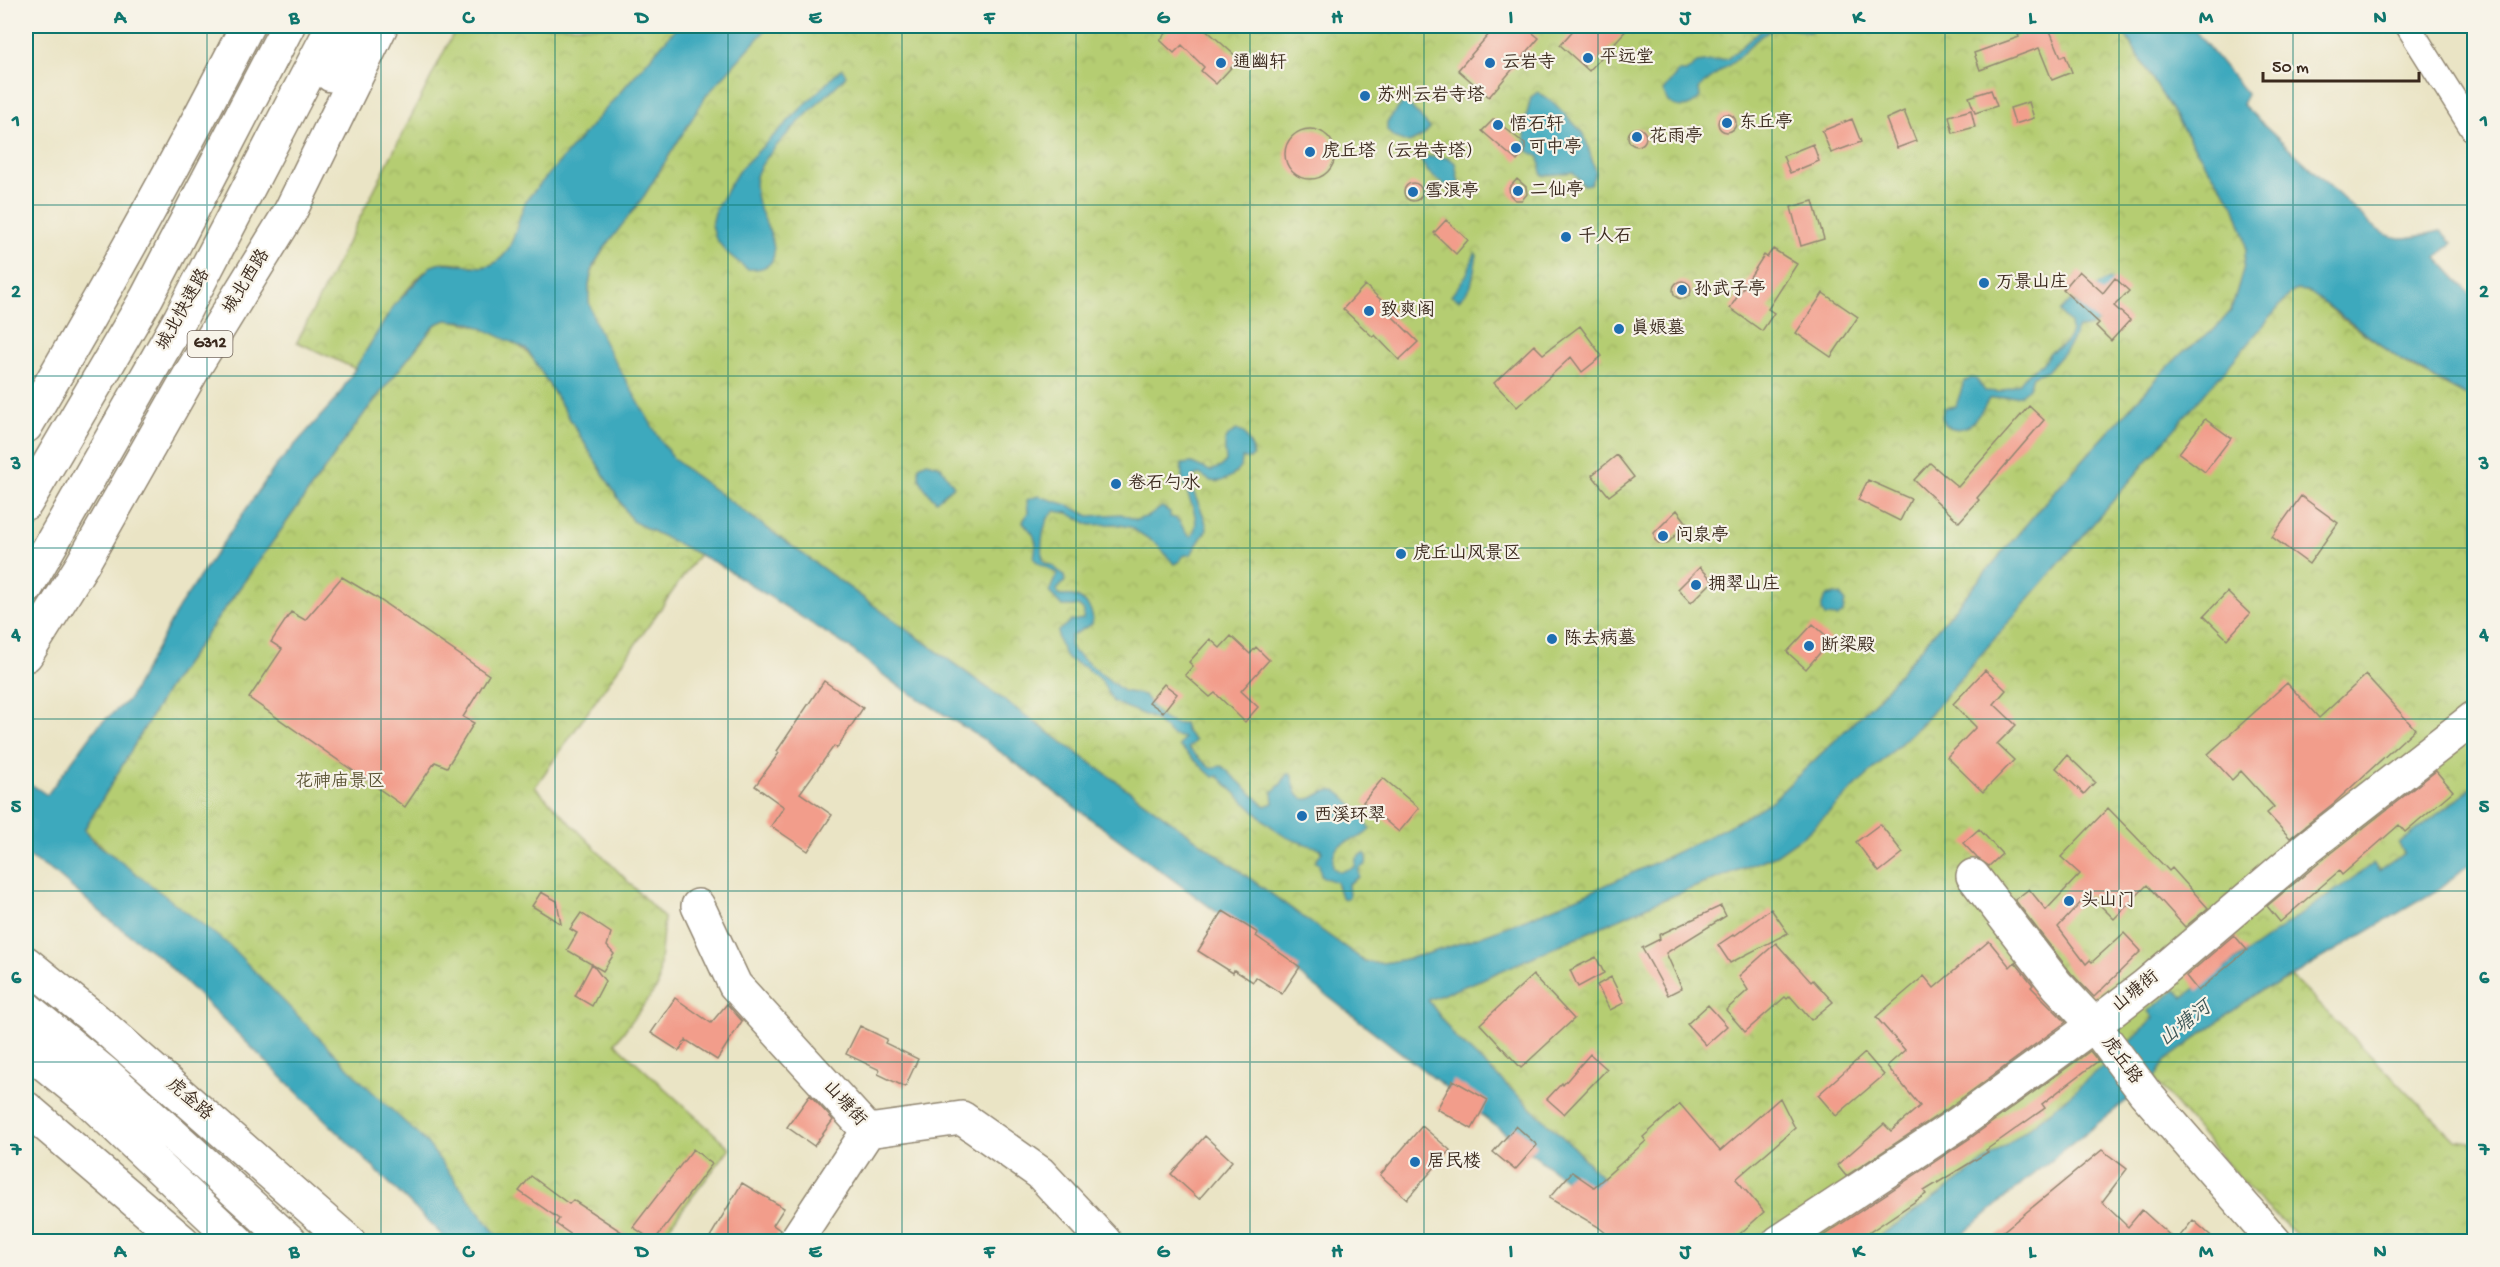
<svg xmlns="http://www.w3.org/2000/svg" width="2500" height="1267" font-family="'Gochi Hand','LXGW WenKai TC',sans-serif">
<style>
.park{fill:url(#park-crowns);stroke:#787c48;stroke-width:1.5}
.water{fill:#3da9bd;stroke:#3c6a6e;stroke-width:1.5}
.building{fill:#f29d8b}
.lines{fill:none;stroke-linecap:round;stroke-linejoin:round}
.street-casing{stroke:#928772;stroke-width:27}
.secondary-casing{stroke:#928772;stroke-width:36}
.primary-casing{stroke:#928772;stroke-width:36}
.highway-casing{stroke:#928772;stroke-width:36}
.street{stroke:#fff;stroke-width:24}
.secondary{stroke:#fff;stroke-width:33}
.primary{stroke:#fff;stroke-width:33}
.highway{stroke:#fff;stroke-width:33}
.grid{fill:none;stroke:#0f766e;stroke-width:1.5;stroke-opacity:0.55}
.poi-dot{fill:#1f6fb2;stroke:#f7f3e8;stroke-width:2}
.labels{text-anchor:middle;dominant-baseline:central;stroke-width:4.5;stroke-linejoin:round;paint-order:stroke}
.shield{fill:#f7f3e8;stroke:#73665b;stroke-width:1.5}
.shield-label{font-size:16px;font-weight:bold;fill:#3b2a1e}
.poi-label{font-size:18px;fill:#3b2a1e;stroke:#f7f3e8;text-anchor:start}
.street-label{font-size:18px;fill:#3b2a1e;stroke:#f7f3e8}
.park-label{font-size:18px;fill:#5a5333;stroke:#f7f3e8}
.water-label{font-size:20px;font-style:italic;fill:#3c5656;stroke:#f7f3e8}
.neatline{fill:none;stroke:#0f766e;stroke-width:2}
.grid-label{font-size:20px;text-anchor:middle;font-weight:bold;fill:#0f766e}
</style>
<defs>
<pattern id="park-crowns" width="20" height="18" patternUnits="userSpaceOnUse" patternTransform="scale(1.5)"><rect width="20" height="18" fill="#b5cd72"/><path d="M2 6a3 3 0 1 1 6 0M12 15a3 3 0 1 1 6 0" fill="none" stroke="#9db062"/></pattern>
</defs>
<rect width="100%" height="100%" fill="#f7f3e8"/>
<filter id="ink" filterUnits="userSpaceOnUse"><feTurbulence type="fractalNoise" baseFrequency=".0167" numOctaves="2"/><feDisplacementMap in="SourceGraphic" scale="12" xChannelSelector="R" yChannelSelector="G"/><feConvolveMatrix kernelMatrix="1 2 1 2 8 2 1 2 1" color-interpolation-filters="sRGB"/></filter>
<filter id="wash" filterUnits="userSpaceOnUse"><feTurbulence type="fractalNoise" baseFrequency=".008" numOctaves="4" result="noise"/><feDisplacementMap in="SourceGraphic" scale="24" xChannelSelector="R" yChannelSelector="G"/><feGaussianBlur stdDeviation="1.35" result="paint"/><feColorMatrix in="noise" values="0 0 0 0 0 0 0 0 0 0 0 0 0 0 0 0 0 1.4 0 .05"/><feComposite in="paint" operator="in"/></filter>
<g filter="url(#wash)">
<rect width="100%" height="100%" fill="#eae4c5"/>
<path class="park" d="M457,26H678L528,199C515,217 519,245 499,260C478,276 461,258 441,263C412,269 371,343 356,369L297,342Z
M769,26H2120L2191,142L2234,205L2245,237L2246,250L2243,270L2231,311L2214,330L2182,353L2163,372L2053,493L1876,701L1774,799C1723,837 1419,977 1366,962L1314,925L687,470L673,458L661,443C641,408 594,338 589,301C584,258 623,227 645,194C666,163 684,129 705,97C723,72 748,49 769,26Z
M2304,290L2313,294L2343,319L2410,366L2474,400V786L2399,844L2404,853L2378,872L2373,865L2183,998L2176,990L2149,1011L2155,1017L2092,1078L2036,1122L1973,1173L1871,1241H1663L1571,1145L1455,1037L1428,1000L1480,980L1657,902L1776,855L1806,834L1924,721L2287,297L2296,290Z
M446,320C474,322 517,338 534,360L632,521L699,554L535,787L664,918L658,986L615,1043L730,1148L658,1241H501L427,1144L84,830L168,688L366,411L430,331L436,324Z
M2292,977L2455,1140L2471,1142L2474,1149V1241H2303L2255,1196L2154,1079L2165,1061L2261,990L2275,986Z"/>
<path class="water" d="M678,26H769L706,96L644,196L603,250L593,266L589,284V302L593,316L604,342L662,443L673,458L687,470L1314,925L1366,962C1419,977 1723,837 1774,799L1876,701L2053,493L2163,372L2182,353L2214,330L2231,311L2243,270L2246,250L2245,237L2234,205L2191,142L2120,26H2191L2247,94L2242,104L2371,225C2398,246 2411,237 2441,231L2452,243L2437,258L2474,298V400L2401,360L2308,291L2296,290L2291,293L1924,721L1806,834L1776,855L1657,902L1480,980L1428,1000L1455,1037L1571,1145L1663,1241L1571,1184L1260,944L980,737L891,681L850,648L720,565L632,521L534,360L526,349L469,322L446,320L436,324L430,331L366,411L168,688L84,830L91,839L229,945L363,1083L427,1143L501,1241H448L161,958L112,922L55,873L26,855V781L47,795L98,726L129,699L179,607L275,467L337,398L393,307L430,267C457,253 485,284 507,251C518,234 517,215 528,198Z
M1766,26H1820L1808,32C1763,20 1762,38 1732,63C1722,70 1706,80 1699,89L1700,97C1691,108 1680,110 1668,102L1663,91L1678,72H1686L1697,63L1727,59Z
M842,68L846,75L844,78C826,97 760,155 756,177C754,186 756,196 758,204C766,226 795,272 747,269L725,251L715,237L712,225L716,208L739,170Z
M1538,92L1555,104L1584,134L1596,173L1590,184L1583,185L1573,172L1544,176L1541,173L1539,157L1528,151L1525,139L1526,118L1531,97Z
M1405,100L1430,128L1423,136L1409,143L1393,137L1387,130V122Z
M1420,156L1449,158L1455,163L1461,194C1445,184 1424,176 1420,156Z
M1475,253L1477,255L1471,286L1459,300L1451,296L1466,276Z
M2109,279L2118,285H2122L2108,301L2113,306C2100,321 2098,327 2078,328L2069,346L2048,370L2033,376L2029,388L2020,395L1989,399C1979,415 1967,439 1944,424L1942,417L1944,408L1956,406L1964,382L1971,378L1976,379L1985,391L2000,392L2019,384L2028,373L2042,364L2050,352L2066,343L2071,331L2070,323L2060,312L2071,300L2079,306L2098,285Z
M1237,430L1244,433L1252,448L1253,456L1250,459L1242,458C1243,472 1224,484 1211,481C1207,480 1203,475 1199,474L1192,477C1190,496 1205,510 1207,529L1191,554L1183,556L1180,561L1174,564L1157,544L1130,527L1115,524L1090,525L1068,513L1055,511C1043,517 1038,552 1045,563L1053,566L1064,576L1065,581L1057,590L1058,595C1064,597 1067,595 1073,596C1086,599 1095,612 1092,624L1071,636L1070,644L1073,651L1123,691L1144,695C1153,709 1165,728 1184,723L1186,731L1195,741L1188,748L1210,768L1222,766L1265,806L1273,803L1272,792L1281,784L1287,774H1291C1294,781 1294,791 1299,796C1312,806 1322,787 1335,791C1344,793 1365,820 1370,829C1356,847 1330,834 1333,868L1340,872L1355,867L1356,859L1364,853L1367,856L1366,864L1359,869V877L1348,884L1349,897L1345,899L1341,897L1336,882L1321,876L1319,864L1315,861L1322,852L1320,848C1311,846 1288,839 1281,834C1259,818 1238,796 1218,776L1213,777L1179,746L1184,738L1172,735L1154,719L1113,702L1101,680L1084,667L1066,658L1058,639V631L1071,621L1083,619L1084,611L1078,606H1062L1049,592L1057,574C1053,570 1041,566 1034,559L1036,543L1033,534L1023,522L1028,512L1027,500L1038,496L1068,505L1089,516L1121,514L1136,520L1149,516L1162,507L1170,512V517C1184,518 1181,533 1191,537C1207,515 1177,489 1182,464L1192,463L1210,471L1221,467L1226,461C1225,447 1221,437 1237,430Z
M927,462L940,466L954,486L936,501C926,491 917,481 919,466Z
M1835,594L1840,595L1845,601L1843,613L1837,617L1825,616C1819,609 1822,602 1827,596Z
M2474,786V860L2439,889L2275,986L2261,990L2165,1061L2154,1079L2027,1179L1955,1241L1871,1242C1973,1172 2067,1105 2154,1018L2149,1011L2176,990L2183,997L2373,864L2379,871L2404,853L2399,844Z"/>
<g id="blocks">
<path class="building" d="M1173,26H1202L1239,59L1216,84L1201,71L1204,67L1182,45L1174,53L1160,40Z
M1496,26H1524L1539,38L1489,97L1458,70Z
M1577,26H1630L1589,71L1560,45Z
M2041,26H2048L2061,57L2065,55L2072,72L2052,80L2039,48L1980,70L1974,53L2019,37L2018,35Z
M1991,90L1997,106L1975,113L1969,97Z
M2029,102L2034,118L2015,124L2010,108Z
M1971,110L1975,127L1953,133L1949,116Z
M1904,111L1916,141L1897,148L1886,119Z
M1718 123a9 9 0 1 1 18 0a9 9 0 1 1-18 0Z
M1494,119L1525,144V152L1517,161L1482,131Z
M1852,119L1861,142L1831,153L1822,131Z
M1628 137a9 9 0 1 1 18 0a9 9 0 1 1-18 0Z
M1285 154a25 25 0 1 1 50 0a25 25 0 1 1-50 0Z
M1813,144L1819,161L1790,173L1783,156Z
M1517,179L1526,187L1527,194L1522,200H1515L1510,195L1509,188Z
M1404 192a9 9 0 1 1 18 0a9 9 0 1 1-18 0Z
M1813,201L1824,239L1801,246L1791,207Z
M1446,220L1468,240L1456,254L1434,233Z
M1773,249L1797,264L1768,309L1774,313L1762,331L1730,308L1764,255L1767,257Z
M2079,271L2103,293L2115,278L2129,291L2114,306L2130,320L2111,341L2096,326L2099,323L2063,290Z
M1673 290a9 9 0 1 1 18 0a9 9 0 1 1-18 0Z
M1365,285L1395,313L1392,316L1418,342L1399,360L1375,335L1373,337L1343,309Z
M1823,293L1858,317L1831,357L1796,333Z
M1580,326L1602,356L1582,372L1571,357L1517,407L1494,383L1534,345L1543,354Z
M2029,406L2044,420L1977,498L1979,500L1959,522L1914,480L1930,463L1958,487Z
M2205,419L2231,438L2205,472L2179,453Z
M1617,455L1634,477L1609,496L1592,475Z
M1868,480L1911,499L1900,521L1858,500Z
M2301,496L2338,523L2309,564L2272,537Z
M1677,510L1687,523L1667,544H1660L1655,540L1654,533Z
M1700,567L1713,581L1691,603L1678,589Z
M342,577L374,596L489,675L463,717L474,723L447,767L435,762L405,807L249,698L282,649L271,642L291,612L305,620Z
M2227,592L2250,614L2227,639L2204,616Z
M1813,624L1831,640L1806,669L1787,652Z
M1231,636L1250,654L1256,647L1269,660L1241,691L1258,707L1245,722L1215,693L1210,697L1185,675L1193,666L1189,662L1210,639L1220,648Z
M1985,670L2006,690L1994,704L2016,725L1997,744L2014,760L1983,792L1947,757L1976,727L1953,704Z
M2366,675L2415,729L2334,803L2290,838L2267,813L2274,807L2241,771L2232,780L2208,754L2287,683L2319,718Z
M824,681L863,708L837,748L834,746L800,793L832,815L808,851L771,826L784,807L755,786L779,753L777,751Z
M1164,684L1177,694L1163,712L1149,702Z
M2067,755L2095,782L2084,794L2056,768Z
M2436,771L2453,791L2405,832L2399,825L2342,875L2339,871L2280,922L2267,906L2320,862Z
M1383,778L1419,808L1399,832L1363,802Z
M2108,808L2169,871L2172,868L2208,908L2185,927L2147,885L2114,919L2089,894L2058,927L2086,964L2090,960L2092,962L2124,933L2141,951L2094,997L2071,973L2015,900L2029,889L2046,910L2080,874L2061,857Z
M1880,824L1903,853L1879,872L1856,842Z
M1979,829L2002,854L1989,866L1977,858L1963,843Z
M541,892L557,901L561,924L532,906Z
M1721,906L1726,916L1666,953L1682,988L1668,995L1642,948L1660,939L1659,935Z
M1771,909L1788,933L1730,963L1718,945L1733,935L1734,936Z
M1223,911L1258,933L1256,936L1300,967L1282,994L1256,977L1253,982L1234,970L1233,973L1198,951Z
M581,913L611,933L607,946L614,954L603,971L567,950L577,933L570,929Z
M2234,935L2247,950L2198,991L2186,976Z
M1989,941L2010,967L2015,962L2033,985L2031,987L2066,1022L1947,1109L1846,1176L1837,1165L1884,1124L1891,1131L1920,1106L1887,1066L1905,1050L1876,1017L1924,976L1934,988Z
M1776,943L1811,982L1813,980L1833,1002L1811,1020L1790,996L1787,999L1785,997L1745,1032L1726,1010L1748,990L1739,976Z
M1596,957L1604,973L1578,987L1570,970Z
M592,964L605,981L592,1006L575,996Z
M1533,975L1574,1019L1521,1068L1480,1024Z
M1611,977L1624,1003L1610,1010L1597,985Z
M675,998L711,1023L727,1004L742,1021L717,1060L686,1040L679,1051L651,1033Z
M1708,1005L1727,1026L1706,1045L1687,1024Z
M860,1026L887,1039L885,1043L918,1059L905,1087L878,1074L880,1070L846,1054Z
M2090,1051L2098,1061L2042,1104L2045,1108L1986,1150L1988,1152L1924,1191L1926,1194L1855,1242H1814L1969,1139Z
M1865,1053L1884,1075L1836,1116L1818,1095Z
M1590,1054L1607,1069L1564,1114L1547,1099L1562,1083L1563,1085Z
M1453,1080L1488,1100L1472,1129L1437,1109Z
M810,1095L833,1120L814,1146L787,1127Z
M1780,1098L1795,1128L1736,1179L1764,1212L1731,1242H1617L1597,1226L1549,1198L1572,1172L1594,1187L1646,1141L1643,1137L1680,1104L1720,1151Z
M1422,1126L1450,1150L1407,1199L1380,1175Z
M1516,1126L1537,1145L1515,1170L1493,1152Z
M1205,1136L1232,1161L1199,1199L1171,1174Z
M693,1149L712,1164L654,1241L633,1227Z
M2102,1150L2127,1169L2102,1202L2128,1227L2142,1210L2176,1241L2193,1220L2218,1242H1990Z
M531,1176L569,1204L573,1200L637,1242H582L556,1224L559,1219L519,1191Z
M742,1183L784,1208L773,1225L780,1230L773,1242H707Z"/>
</g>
</g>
<g filter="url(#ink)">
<use href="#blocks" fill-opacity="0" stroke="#928772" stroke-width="1.5"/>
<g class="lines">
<g class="street-casing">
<path id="street" d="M2408,26L2474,131"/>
</g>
<g class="secondary-casing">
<path id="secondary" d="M1973,876L2057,985L2094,1025L2145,1093L2275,1242
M698,906L735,985L868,1131L962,1118L1040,1173L1105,1242
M26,963L96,1020L349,1242
M26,1008L107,1075L291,1242
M26,1049L85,1097L238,1242
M26,1108L183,1242
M795,1242L868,1131
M1779,1242L1958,1124L2094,1025L2146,985L2308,847L2474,718"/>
</g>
<g class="primary-casing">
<path id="primary" d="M26,426C103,295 178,162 247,26
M26,655L82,565L191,373L290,212L381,26"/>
</g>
<g class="highway-casing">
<path id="highway" d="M331,75L359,26
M26,503L147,297L288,26
M26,588L180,319L333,26"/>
</g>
<use href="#street" class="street"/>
<use href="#secondary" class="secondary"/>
<use href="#primary" class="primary"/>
<use href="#highway" class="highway"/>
</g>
</g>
<path class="grid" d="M207,26V1242M381,26V1242M555,26V1242M728,26V1242M902,26V1242M1076,26V1242M1250,26V1242M1424,26V1242M1598,26V1242M1772,26V1242M1945,26V1242M2119,26V1242M2293,26V1242M26,205H2474M26,376H2474M26,548H2474M26,719H2474M26,891H2474M26,1062H2474"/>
<g class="poi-dot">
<circle cx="1588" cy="58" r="6"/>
<circle cx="1221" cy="63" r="6"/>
<circle cx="1490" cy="63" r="6"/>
<circle cx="1365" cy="96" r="6"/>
<circle cx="1727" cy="123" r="6"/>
<circle cx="1498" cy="125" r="6"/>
<circle cx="1637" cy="137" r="6"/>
<circle cx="1516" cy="148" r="6"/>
<circle cx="1310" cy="152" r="6"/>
<circle cx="1518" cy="191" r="6"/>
<circle cx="1413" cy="192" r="6"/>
<circle cx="1566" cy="237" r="6"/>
<circle cx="1984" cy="283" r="6"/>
<circle cx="1682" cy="290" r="6"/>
<circle cx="1369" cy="311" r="6"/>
<circle cx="1619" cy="329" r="6"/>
<circle cx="1116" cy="484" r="6"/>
<circle cx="1663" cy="536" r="6"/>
<circle cx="1401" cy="554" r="6"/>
<circle cx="1696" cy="585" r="6"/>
<circle cx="1552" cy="639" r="6"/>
<circle cx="1809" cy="646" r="6"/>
<circle cx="1302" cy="816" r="6"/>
<circle cx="2069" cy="901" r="6"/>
<circle cx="1415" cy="1162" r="6"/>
</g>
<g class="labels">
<rect class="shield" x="187.5" y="331" width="45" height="26" rx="4.5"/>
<g class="shield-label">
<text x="210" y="344">G312</text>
</g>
<g class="poi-label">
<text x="1600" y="58">平远堂</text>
<text x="1233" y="63">通幽轩</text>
<text x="1502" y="63">云岩寺</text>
<text x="1377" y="96">苏州云岩寺塔</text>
<text x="1739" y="123">东丘亭</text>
<text x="1510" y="125">悟石轩</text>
<text x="1649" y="137">花雨亭</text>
<text x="1528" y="148">可中亭</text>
<text x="1322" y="152">虎丘塔（云岩寺塔）</text>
<text x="1530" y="191">二仙亭</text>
<text x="1425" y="192">雪浪亭</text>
<text x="1578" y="237">千人石</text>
<text x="1996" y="283">万景山庄</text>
<text x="1694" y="290">孙武子亭</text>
<text x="1381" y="311">致爽阁</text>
<text x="1631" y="329">真娘墓</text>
<text x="1128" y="484">卷石勺水</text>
<text x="1675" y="536">问泉亭</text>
<text x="1413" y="554">虎丘山风景区</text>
<text x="1708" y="585">拥翠山庄</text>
<text x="1564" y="639">陈去病墓</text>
<text x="1821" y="646">断梁殿</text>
<text x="1314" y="816">西溪环翠</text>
<text x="2081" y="901">头山门</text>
<text x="1427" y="1162">居民楼</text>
</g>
<g class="street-label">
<text transform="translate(247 282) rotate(-58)">城北西路</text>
<text transform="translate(184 310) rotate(-61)">城北快速路</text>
<text transform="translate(2136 992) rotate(-39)">山塘街</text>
<text transform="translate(2121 1061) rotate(54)">虎丘路</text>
<text transform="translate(189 1100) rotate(41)">虎金路</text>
<text transform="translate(844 1104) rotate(48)">山塘街</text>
</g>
<g class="park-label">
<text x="340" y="782">花神庙景区</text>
</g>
<g class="water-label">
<text transform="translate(2186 1025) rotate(-38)">山塘河</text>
</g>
</g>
<rect width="2500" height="1267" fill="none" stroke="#f7f3e8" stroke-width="66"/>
<path d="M2263 72v9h156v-9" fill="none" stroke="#3b2a1e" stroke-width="3"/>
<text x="2272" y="72" font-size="18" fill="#3b2a1e" stroke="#f7f3e8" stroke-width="4.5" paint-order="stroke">50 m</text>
<rect x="33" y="33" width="2434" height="1201" class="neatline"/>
<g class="grid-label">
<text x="120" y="23">A</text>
<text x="294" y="23">B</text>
<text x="468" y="23">C</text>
<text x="642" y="23">D</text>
<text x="815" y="23">E</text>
<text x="989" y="23">F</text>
<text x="1163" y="23">G</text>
<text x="1337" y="23">H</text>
<text x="1511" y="23">I</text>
<text x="1685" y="23">J</text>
<text x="1858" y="23">K</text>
<text x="2032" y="23">L</text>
<text x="2206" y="23">M</text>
<text x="2380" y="23">N</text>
<text x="16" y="126">1</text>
<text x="2484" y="126">1</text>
<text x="16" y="297">2</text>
<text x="2484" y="297">2</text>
<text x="16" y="469">3</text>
<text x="2484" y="469">3</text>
<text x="16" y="640">4</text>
<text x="2484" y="640">4</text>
<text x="16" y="812">5</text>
<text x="2484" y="812">5</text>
<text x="16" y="983">6</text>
<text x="2484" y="983">6</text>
<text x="16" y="1155">7</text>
<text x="2484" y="1155">7</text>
<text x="120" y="1257">A</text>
<text x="294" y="1257">B</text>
<text x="468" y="1257">C</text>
<text x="642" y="1257">D</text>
<text x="815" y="1257">E</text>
<text x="989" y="1257">F</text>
<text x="1163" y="1257">G</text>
<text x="1337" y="1257">H</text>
<text x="1511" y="1257">I</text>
<text x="1685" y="1257">J</text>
<text x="1858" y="1257">K</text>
<text x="2032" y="1257">L</text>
<text x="2206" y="1257">M</text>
<text x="2380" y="1257">N</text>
</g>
</svg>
